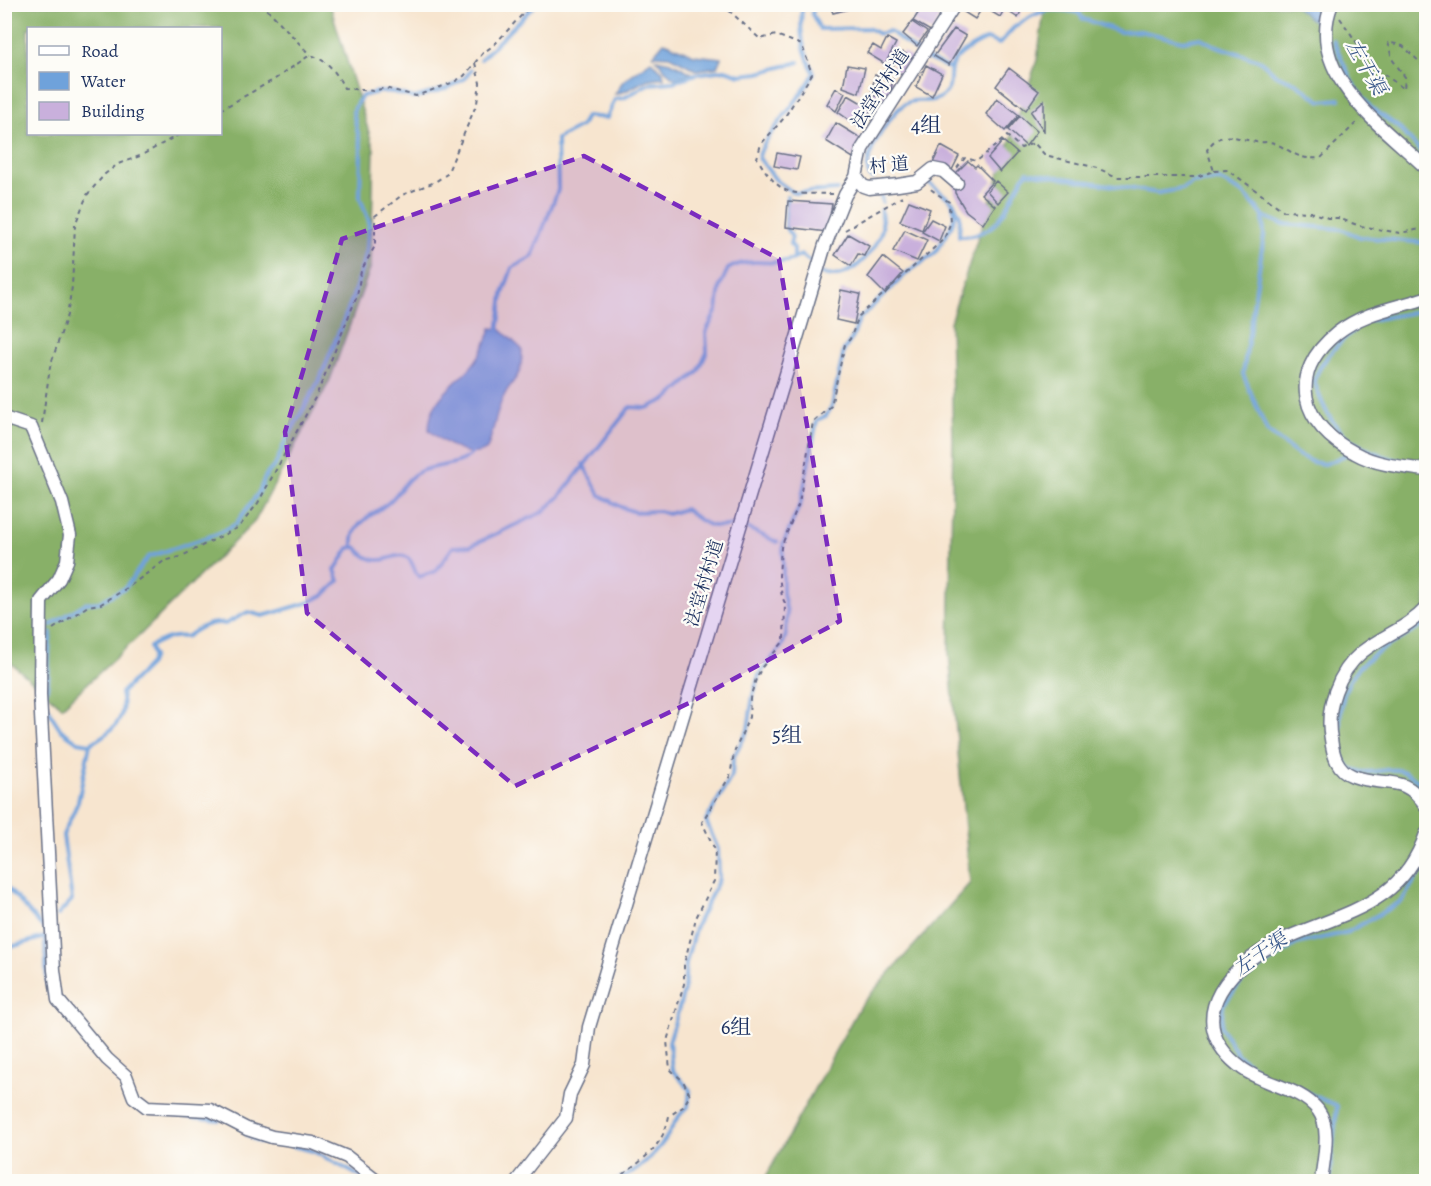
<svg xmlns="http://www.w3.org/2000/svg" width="1431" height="1186" font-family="Alegreya,'Noto Serif SC',serif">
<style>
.forest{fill:#88b067;stroke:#527062;stroke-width:1.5;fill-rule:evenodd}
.water{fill:#6fa2db;stroke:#45689c;stroke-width:1.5}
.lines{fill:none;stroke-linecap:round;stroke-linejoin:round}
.stream{stroke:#6fa2db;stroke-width:4}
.building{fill:#c9b0dc}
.street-casing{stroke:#686f86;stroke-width:15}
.path{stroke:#686f86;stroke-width:2;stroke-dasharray:4.5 4.5;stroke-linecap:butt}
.street{stroke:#fff;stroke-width:12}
.marked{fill:#7b2cbf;fill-opacity:0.2;stroke:#7b2cbf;stroke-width:4.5;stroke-dasharray:12 8;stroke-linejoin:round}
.labels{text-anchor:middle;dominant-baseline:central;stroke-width:4.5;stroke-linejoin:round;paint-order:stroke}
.street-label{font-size:18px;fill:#1b2f5e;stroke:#fdfcf7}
.water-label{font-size:20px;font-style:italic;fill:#38578a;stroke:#fdfcf7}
.quarter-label{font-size:21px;fill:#1b2f5e;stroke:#fdfcf7}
</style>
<rect width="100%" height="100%" fill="#fdfcf7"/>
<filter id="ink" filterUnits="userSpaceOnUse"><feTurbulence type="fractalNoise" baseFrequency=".0167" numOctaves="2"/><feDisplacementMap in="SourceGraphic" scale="12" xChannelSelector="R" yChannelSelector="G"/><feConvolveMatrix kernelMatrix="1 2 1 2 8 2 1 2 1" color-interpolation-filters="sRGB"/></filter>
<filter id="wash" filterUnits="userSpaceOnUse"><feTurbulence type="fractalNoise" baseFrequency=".008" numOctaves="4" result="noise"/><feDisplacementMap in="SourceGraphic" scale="24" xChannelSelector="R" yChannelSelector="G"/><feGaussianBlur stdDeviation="1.35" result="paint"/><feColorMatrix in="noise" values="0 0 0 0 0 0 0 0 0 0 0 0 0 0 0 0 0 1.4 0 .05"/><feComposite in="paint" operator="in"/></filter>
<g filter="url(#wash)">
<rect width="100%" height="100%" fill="#f7e5cf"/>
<path class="forest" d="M5,5H330L374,149L371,266L330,380L255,521L138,637L62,707L5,658ZM28,28H220V134H28Z
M1045,5H1426V1181L763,1182L860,1006L970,883L949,654L953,441L950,322L1037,60Z"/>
<path class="water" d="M1294,5H1322L1315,11L1318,25Z
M664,42L694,55L721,58L717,67L696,70L670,56L653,55Z
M656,59L671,62L692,73L676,79L671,76Z
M651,61L663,72L664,78C643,75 635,91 615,94L623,81Z
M491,328L500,329L522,349C522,384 513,374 502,400C496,414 493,434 487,449C471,462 442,442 429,430C429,405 445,392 462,376C476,364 486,345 491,328Z"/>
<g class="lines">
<path class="stream" d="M803,4C798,29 802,51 814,73C805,95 759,141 759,158L776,180L794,193L837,190
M815,4L812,14L820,29L868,28L879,34L889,31L920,54
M1333,40L1352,82L1371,108L1397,126L1426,157
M925,58L951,69
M481,59L536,4
M872,179C856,165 890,113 905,104C918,95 933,109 947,91C952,84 949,76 951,68C955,54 976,44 987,39L999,44C1005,39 1009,31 1016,26C1039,10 1051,6 1079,13L1083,19L1121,32L1140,31L1183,41L1201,38L1214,45L1261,61L1276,75L1296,83L1321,101L1340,99
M881,195L882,202
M954,203L960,216L959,236C1005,236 1005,202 1027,172L1158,193L1182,189L1192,183L1219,180L1243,193L1256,207L1263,216L1264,236L1243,374L1267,431L1298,455L1312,462L1325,464L1350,453
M1263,216L1282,224L1341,229L1360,237L1426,243
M794,259L801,255L812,263
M821,273C846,285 877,252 882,229C883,223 881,217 881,210
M1371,320L1426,310
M1359,325C1340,342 1324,356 1314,380C1329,431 1350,447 1400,461
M498,332L503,294L512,268L532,257L558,190L557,139L581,126L586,116L607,118L615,99L624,98L648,84L673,82L696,74L725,70L740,75L759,73L799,62
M1408,462H1426
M583,464L600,495L621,507L635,512L659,511L668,514L685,509C703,523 710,530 733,525
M747,528L777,542
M353,547C350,523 372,516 388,503C400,493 406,477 421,471C437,464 459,467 472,453
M1426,624C1373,656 1337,663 1340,735C1341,747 1340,760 1351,768C1365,777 1381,768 1397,770C1409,771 1418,782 1426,790
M51,625L86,603L99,602L125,588L148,557L217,534L236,524L259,492L266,475L276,464L285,442L320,379L353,297L367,250L369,221L360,198L361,147L353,112L357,103L362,96L378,92H393L414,98L448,88L465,78L471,70
M51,633C47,650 51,685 44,696L50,713L61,730L78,742L90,744
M4,884L48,933
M58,915L72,900L63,835L78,802L90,744C112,731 128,721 121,693L150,664L153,656L150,647C161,639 172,635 186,637C197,629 211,620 225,624L248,612L263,616L307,603L324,595L339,581L335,570L349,548L356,547C379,576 397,546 409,559C414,564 414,572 419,577L436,571L453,547L470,546L543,512L560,496L630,407L647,408L667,399L698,372L707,352L706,332L717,310L720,286L728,269C752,255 768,268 794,259V248L790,244L792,237L786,228L787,196
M4,949L45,937L47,984L54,1003
M1261,1073L1238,1055L1221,1027L1223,1005L1243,980L1296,944L1348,932L1402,901L1426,862
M116,1074L126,1091
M1301,1090L1337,1106L1329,1182
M155,1113L219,1120
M247,1135L259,1142L276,1143
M292,1146L313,1151L367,1180
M588,1182L600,1179L609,1182
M613,1182C630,1176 650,1159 661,1145C673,1131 672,1120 688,1107L690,1090L672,1070L669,1042L684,991L686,963L695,928L719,879L718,849L706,821L732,775L733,758L748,730L753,695L759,675L782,646L786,635L787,613L783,593V544L801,502L817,420L826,416L832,406L844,350L853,337L859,319L908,272L935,253L951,227L955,215L952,201L925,180"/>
</g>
<g id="blocks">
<path class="building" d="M829,4H852L853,8L833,13Z
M924,4H934L943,10L932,32L913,21Z
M961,4H985L975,19L959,9Z
M987,4H1007L1000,17L985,8Z
M1013,4H1024L1018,18L1009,12Z
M912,22L927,32L917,46L903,34Z
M954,29L966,36L949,65L934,56Z
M887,38L896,43L885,64L867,53L873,45L881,50Z
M903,52L914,60L904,76L891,68Z
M847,65L865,68L859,93L843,87Z
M926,65L942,74L932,96L916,87Z
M1009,68L1039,91L1026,110L996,86Z
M875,75L893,79L889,99L871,95Z
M836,88L845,93L836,111L827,104Z
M848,95L872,109L859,127L838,112Z
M997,98L1019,115L1005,131L986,114Z
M1044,100V131L1031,112Z
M1020,116L1037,131L1026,146L1008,130Z
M836,123L864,140L853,158L826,141Z
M1003,141L1017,153L1000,172L988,158Z
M941,146L959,156L951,172L933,163Z
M777,153L800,157L797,170L774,166Z
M968,161L975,167L977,165L993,181L981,194L995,206L983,224L966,211L955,193L954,175Z
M996,181L1008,192L998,203L987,191Z
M788,201L832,204L827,232L786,227Z
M909,201L930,209L922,230L900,221Z
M931,219L945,226L939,241L922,232Z
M905,230L927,240L917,261L893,251Z
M848,234L869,246L864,256L858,254L851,266L835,255Z
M883,257L903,273L885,294L868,277Z
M841,290L860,294L854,324L836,320Z"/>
</g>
</g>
<g filter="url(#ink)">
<use href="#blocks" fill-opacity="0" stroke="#686f86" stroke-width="1.5"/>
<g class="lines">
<g class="street-casing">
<path id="street" d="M1332,4C1303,74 1385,128 1426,168
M856,177L863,186L869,188L898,185L917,182L933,169L943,171L957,183
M1426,298C1395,308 1364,312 1337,333C1286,374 1301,425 1355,453C1376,465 1403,467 1426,470
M4,418L31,427L62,502L70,535L67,561L59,579L41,601L40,695L54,970L58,1000L107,1059L126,1076L134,1097L147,1107L210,1110L247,1129L272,1137L313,1143L347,1157L379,1182
M1426,608C1408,628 1383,635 1362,652C1338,672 1325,708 1331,739C1333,755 1337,770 1353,776C1385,788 1403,772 1426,806
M516,1182L566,1118L570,1094L584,1065L589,1027L825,245L845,195L856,177L862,149L955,4
M1321,1182C1323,1160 1332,1129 1318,1110C1301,1088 1265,1085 1243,1069C1174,1019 1235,958 1291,936C1350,911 1403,902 1426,834"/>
</g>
<path class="path" d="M259,4L271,13L310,55
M722,4L760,39L776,35L802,45L812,74L784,118L761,144L757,158C782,199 790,193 833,194
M1340,18L1372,65L1404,89L1405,77L1392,59L1388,42L1403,46L1426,68
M220,110L275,79L310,55C328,60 336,72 344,88L373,91L385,88L416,96L454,82L464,76L483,53L494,45L532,4
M957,168L965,158L977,161L1007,136L1021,148L1034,143L1045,155L1097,168L1117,177H1196L1214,171L1207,150C1219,129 1236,138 1256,142C1262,143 1269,141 1274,143C1294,152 1297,160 1321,158L1359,120
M1214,171L1228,170L1284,211L1310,212L1328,218H1338L1360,226L1400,233L1426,228
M845,230L902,197
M42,423L50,367L67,315L72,287L75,225L87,195L105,174L118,164L140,156L180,134
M53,629L88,606L101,604L127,588L164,561L180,557L239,527L258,503L316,396L329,365L357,296L361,271L375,246V216L402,195L435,182L447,174L477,103L480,83L475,63
M581,1182L594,1176L617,1179C641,1161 663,1148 669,1116L683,1107L690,1095L683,1081L670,1069L667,1041L684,984V964L696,918L714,881L715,850L702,822L730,776L734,753L749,717L750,698L756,679L762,667L784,641L785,603L782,597L779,576L781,547L799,503L813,422L831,406L845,344L850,339L859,316L944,239L950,224L949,202L929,188"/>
<use href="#street" class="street"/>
</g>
</g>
<path class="marked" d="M584,156L779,259L840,621L691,702L515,786L307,613L285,432L342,239Z"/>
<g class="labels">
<g class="street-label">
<text transform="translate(880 89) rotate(-57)">法堂村村道</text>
<text transform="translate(889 165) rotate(-5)">村 道</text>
<text transform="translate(704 583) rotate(-73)">法堂村村道</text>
</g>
<g class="water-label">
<text transform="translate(1366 67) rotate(60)">左干渠</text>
<text transform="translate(1260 954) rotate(-35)">左干渠</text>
</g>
<g class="quarter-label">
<text x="926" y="125">4组</text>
<text x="787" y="735">5组</text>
<text x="736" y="1027">6组</text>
</g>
</g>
<rect width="1431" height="1186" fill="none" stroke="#fdfcf7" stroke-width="24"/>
<rect x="27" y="27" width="195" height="108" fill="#fdfcf7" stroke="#a3aaba" stroke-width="1.5"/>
<rect x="39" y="46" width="30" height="9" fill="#ffffff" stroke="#a3aaba" stroke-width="1.5"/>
<text x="81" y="57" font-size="18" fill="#1b2f5e">Road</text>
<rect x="39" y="72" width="30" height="18" fill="#6fa2db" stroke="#a3aaba" stroke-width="1.5"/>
<text x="81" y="87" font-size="18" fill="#1b2f5e">Water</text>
<rect x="39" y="102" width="30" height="18" fill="#c9b0dc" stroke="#a3aaba" stroke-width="1.5"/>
<text x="81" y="117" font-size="18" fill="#1b2f5e">Building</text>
</svg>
